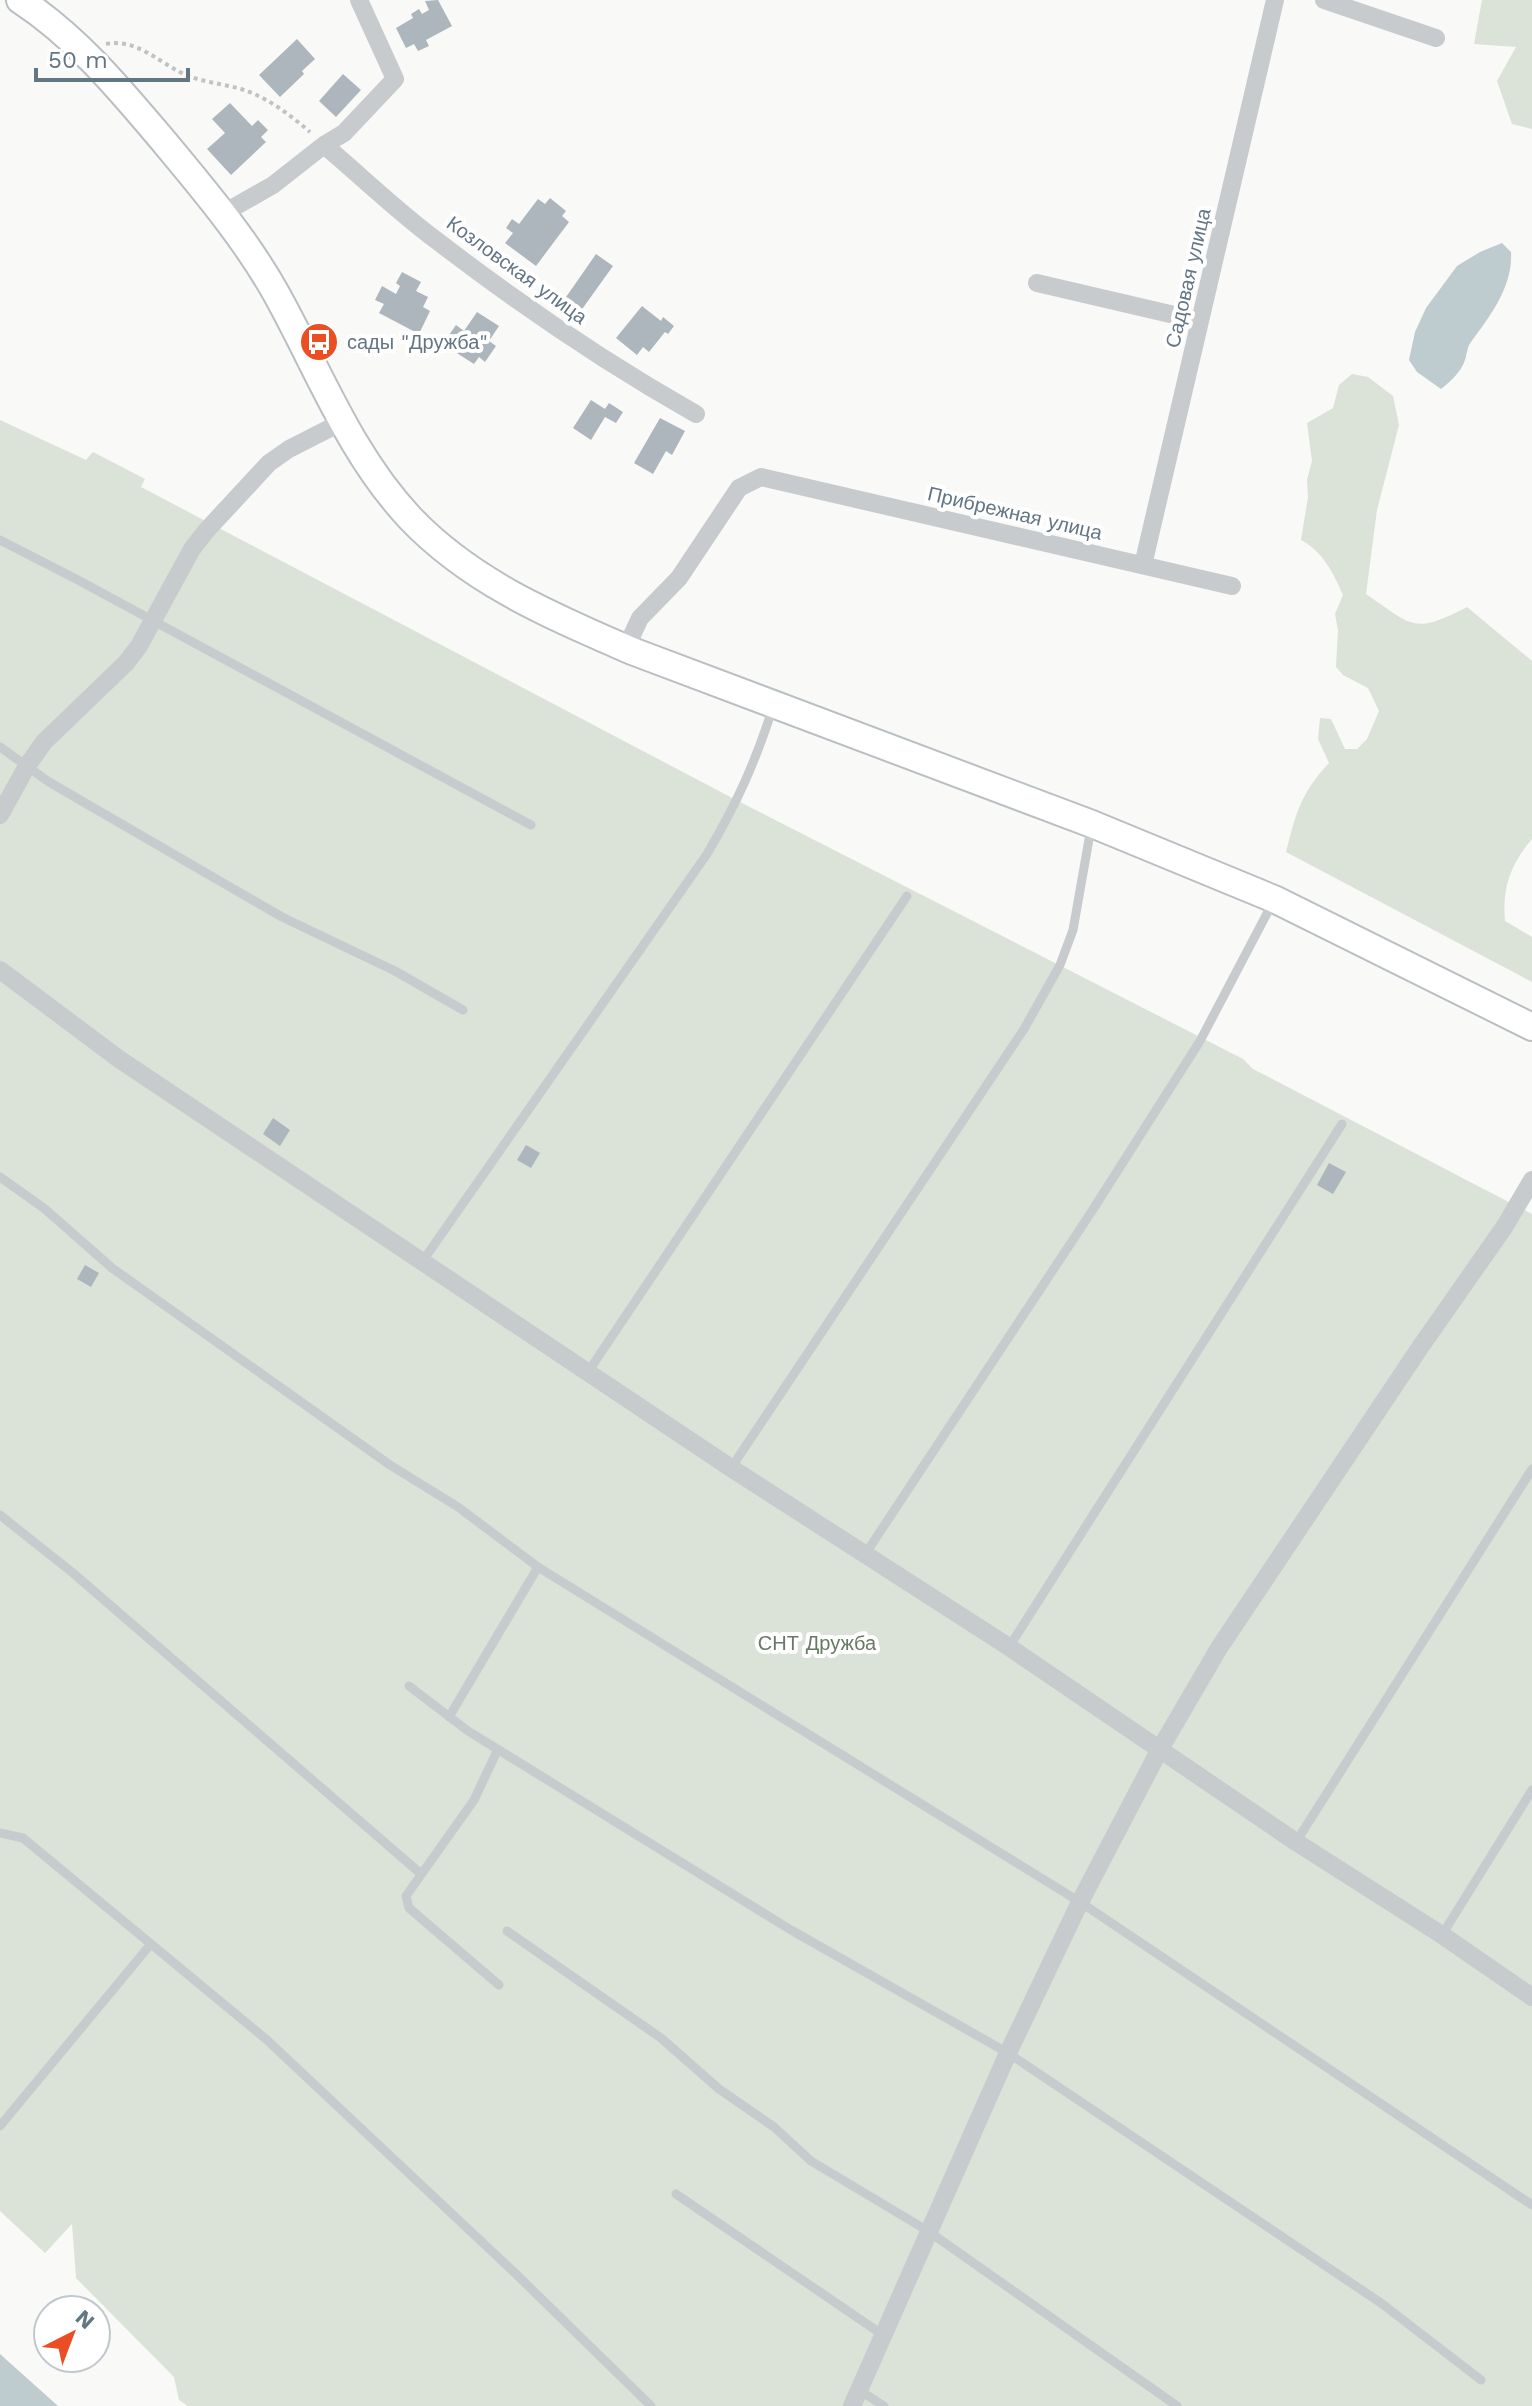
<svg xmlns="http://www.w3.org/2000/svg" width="1532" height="2406" font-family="'Work Sans',sans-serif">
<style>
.green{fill:#dbe2d8}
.water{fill:#becbcf}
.building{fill:#adb6bc}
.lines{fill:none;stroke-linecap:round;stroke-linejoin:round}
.secondary-casing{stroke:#b9bfc3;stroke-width:30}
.path{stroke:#c0c3c5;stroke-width:4;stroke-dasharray:4 4;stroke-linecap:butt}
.lane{stroke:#c7cbce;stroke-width:9}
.street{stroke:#c7cbce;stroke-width:18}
.secondary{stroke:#fff;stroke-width:26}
.labels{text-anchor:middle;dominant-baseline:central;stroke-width:8;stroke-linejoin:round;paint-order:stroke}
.street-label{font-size:20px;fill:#637683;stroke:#fff}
.poi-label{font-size:20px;fill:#637683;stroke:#fff;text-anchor:start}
.park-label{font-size:20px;fill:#677a62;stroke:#fff}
</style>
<rect width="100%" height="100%" fill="#f9f9f7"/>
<path class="green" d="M1482,0H1532V129L1512,124L1497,81L1516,47L1474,44Z
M1352,374L1368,377L1393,396L1399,425L1377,510L1366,594C1413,626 1413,635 1467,607L1532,661V839C1510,865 1502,888 1505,921L1532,937V982L1286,852C1296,813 1301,793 1329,763L1318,739L1320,718L1331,719L1345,749H1357L1367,739L1379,711L1368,688L1343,675L1336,667L1338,630L1335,614L1343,595C1333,572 1323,552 1301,540L1308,497L1307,480L1312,461L1307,423L1333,408L1339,385Z
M0,420L86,460L93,452L145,479L141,487L738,801L1243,1059L1253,1069L1532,1214V2406H188L179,2400L174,2377L76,2278L72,2224L45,2253L0,2211Z"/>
<path class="water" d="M1502,243L1511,252C1513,287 1490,316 1471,342C1467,347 1467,354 1465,360C1461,372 1451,381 1441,389L1417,372L1409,360L1415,332L1426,308L1457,266L1480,252Z
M0,2354L58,2406H0Z"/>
<path class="building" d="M438,0L452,26L426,40L429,46L418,51L414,44L406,48L396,28L413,18L411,14L419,9L422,14L429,10L425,1Z
M297,39L315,59L302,71L304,74L280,97L259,75Z
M343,74L361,90L336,117L319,101Z
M230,103L252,126L258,120L268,130L261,137L266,142L231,175L207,149L225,133L212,119Z
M550,198L566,211L562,216L569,222L536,266L505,243L513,233L506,228L512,219L519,224L538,199L545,204Z
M596,254L613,266L580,312L564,300Z
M402,272L421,282L416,291L428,297L423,307L430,311L419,334L379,313L384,304L375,300L382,286L396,294L400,286L396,283Z
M642,306L661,321L663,317L674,326L668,334L665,332L649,352L643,347L637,355L616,338Z
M477,312L499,326L489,341L496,346L485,362L479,357L474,364L452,350L458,341L449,335L456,325L464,331Z
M591,400L605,409L609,403L623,412L616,423L605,417L591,440L573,428Z
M660,418L685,431L672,455L666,451L653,474L634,463Z
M273,1118L290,1130L280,1146L263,1134Z
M526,1145L540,1153L531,1168L517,1160Z
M1329,1163L1346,1172L1333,1194L1317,1185Z
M85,1265L99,1273L91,1287L77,1279Z"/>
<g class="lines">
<g class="secondary-casing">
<path id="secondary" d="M20,0C78,38 122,92 166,144C206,192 247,241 277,295C319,371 350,454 410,518C472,583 552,616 632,651L1092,824L1274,899L1532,1027"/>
</g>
<path class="path" d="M106,44C137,38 159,63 186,75C203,82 223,84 241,89C267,97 289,114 310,132"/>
<path class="lane" d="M0,540L78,580L531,825
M0,747L49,782L282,917L395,971L463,1010
M0,1177L45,1209L112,1268L390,1465L458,1507L538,1567L1080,1902L1532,2205
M422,1262L707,854C737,803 755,763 773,707
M588,1372L907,896
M731,1468L1024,1029L1060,965L1073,930L1091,828
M0,1515L73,1573L420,1873
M864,1556L1092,1211L1200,1041L1273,902
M1009,1647L1342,1124
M409,1686L468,1731L791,1930L1008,2053L1381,2303L1481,2380
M449,1717L538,1567
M498,1749L474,1800L406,1896L409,1908L499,1985
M0,1833L23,1838L267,2040L516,2274L651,2406
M1296,1842L1532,1469
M507,1931L661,2038L719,2089L774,2127L811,2161L928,2231L1177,2406
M1442,1935L1532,1790
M0,2126L150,1945
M676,2194L883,2335
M859,2390L884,2406"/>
<path class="street" d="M1324,0L1436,38
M324,145C361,176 397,211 436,240C519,304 606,363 696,414
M222,214L273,185L324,145L344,133L395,79L359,0
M1037,283L1200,321
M1143,565L1275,0
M626,648L640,618L679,578L739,488L761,477L1232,586
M0,815L27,766L44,742L126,663L139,646L192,549L206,531L269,463L289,449L342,422
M0,970L119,1059L731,1468L1009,1647L1296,1842L1442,1935L1532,1997
M852,2406L1008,2053L1080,1902L1160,1749L1219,1648L1421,1346L1505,1226L1532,1180"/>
<use href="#secondary" class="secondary"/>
</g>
<defs>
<g id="bus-disc" transform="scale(2)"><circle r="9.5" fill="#ec4e24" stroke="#fff"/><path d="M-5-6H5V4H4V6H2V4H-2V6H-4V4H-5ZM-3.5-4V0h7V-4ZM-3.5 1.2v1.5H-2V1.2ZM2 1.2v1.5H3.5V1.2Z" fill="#fff"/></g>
</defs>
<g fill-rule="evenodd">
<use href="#bus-disc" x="319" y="342"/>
</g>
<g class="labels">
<g class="street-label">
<text transform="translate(517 270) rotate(36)">Козловская улица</text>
<text transform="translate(1188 278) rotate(-77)">Садовая улица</text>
<text transform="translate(1015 513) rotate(13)">Прибрежная улица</text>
</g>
<g class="poi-label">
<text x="347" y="342">сады "Дружба"</text>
</g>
<g class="park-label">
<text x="817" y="1643">СНТ Дружба</text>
</g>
</g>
<g transform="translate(72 2334) rotate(42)"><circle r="38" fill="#ffffff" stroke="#c1c8cd" stroke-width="2"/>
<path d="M0-6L14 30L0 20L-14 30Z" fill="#ec4e24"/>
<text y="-12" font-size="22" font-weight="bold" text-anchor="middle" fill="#637683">N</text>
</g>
<path d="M36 68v12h152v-12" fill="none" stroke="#637683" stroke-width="4"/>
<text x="48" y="68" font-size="24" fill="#637683" stroke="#ffffff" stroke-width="6" paint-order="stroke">50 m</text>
</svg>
